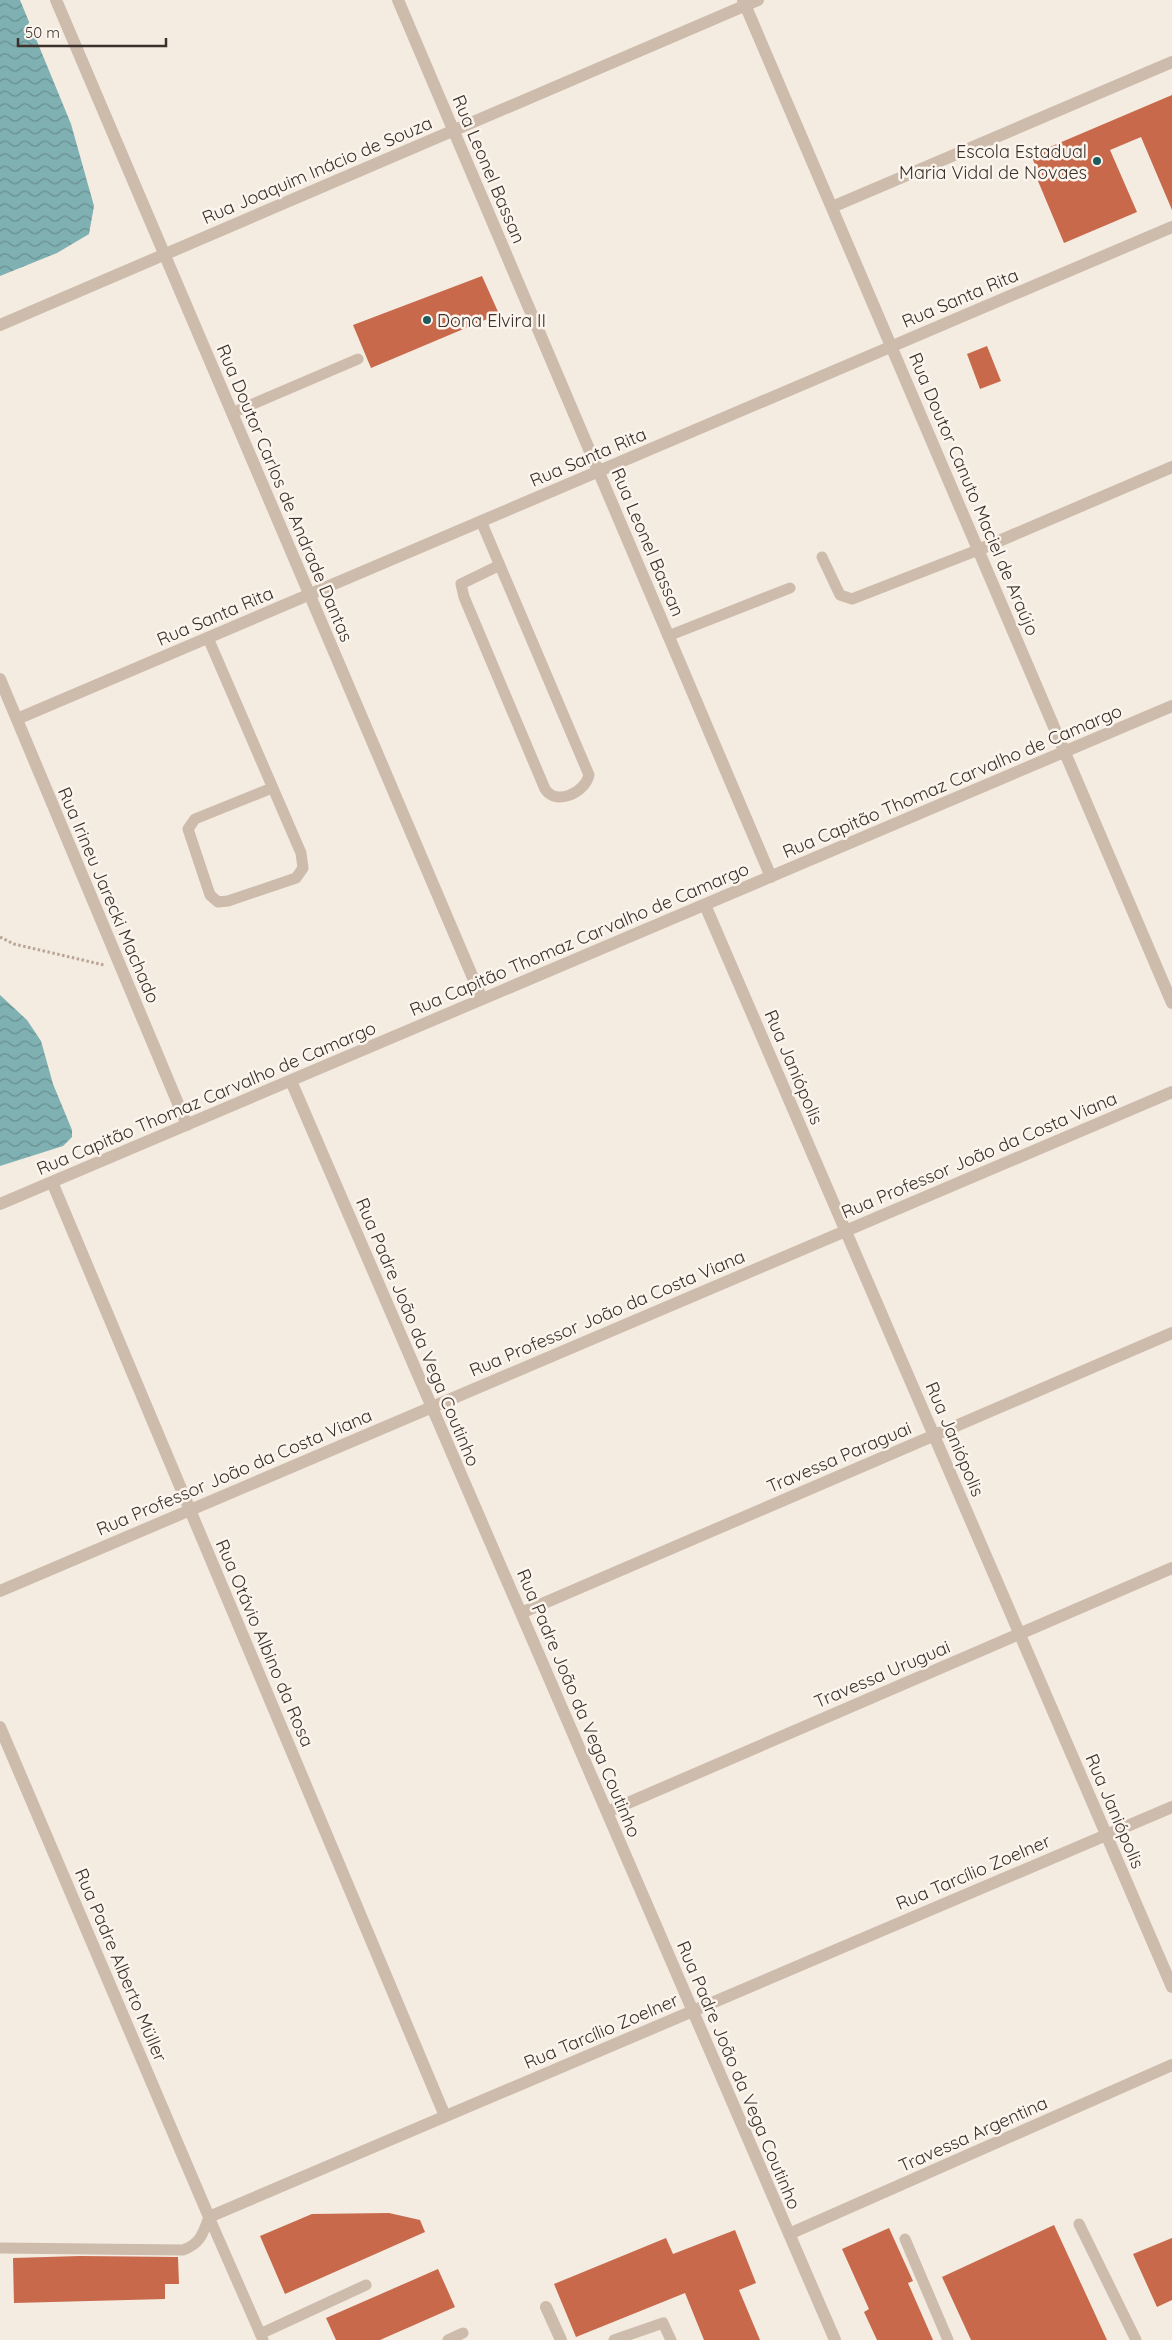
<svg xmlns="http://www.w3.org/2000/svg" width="1172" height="2340" font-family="Quicksand,sans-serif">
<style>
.water{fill:url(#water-waves)}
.building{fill:#c8694b}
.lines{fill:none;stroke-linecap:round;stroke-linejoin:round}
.path{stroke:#b9a596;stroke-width:3;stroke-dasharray:2.5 2.5;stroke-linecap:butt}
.service{stroke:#cdbbac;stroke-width:11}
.minor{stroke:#cdbbac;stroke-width:12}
.poi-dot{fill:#1f5a5e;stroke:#fbf5ee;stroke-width:2}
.labels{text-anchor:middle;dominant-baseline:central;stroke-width:5;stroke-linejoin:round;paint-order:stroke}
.poi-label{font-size:18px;fill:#3b302b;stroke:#fbf5ee;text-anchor:end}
.street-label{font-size:18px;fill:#3b302b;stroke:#fbf5ee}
</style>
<defs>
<pattern id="water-waves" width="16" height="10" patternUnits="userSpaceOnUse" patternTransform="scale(1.25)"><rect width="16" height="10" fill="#7fb0b2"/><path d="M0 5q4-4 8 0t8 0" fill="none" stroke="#699091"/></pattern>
</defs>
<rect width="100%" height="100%" fill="#f4ebe1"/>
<path class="water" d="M0,0H20L71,124L94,206L89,234L57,253L0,276Z
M0,995L27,1020L41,1041L53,1084L72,1130V1137L63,1146L0,1166Z"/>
<path class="building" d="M1172,95V210L1141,137L1110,150L1137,212L1064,243L1038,181L1041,179L1031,155Z
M482,276L499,314L371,368L353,325Z
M987,346L1001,381L980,389L967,354Z
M389,2213L420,2220L425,2232L285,2294L260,2236L312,2214Z
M1054,2225L1107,2340H971L942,2277Z
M889,2228L913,2281L908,2283L933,2340H877L864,2312L869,2309L842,2249Z
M735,2230L756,2283L739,2290L760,2340H704L685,2293L576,2337L554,2284L666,2238L673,2254Z
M1172,2238V2300L1157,2307L1133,2254Z
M80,2256L178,2257L179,2284H165V2299L14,2303L13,2258Z
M438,2269L455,2307L380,2340H336L326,2318Z"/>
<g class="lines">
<path class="path" d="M0,937L14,944L104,965"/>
<path class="service" d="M232,413L358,359
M481,521L589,775C585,793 556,806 545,789L464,597L461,584L498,566
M822,557L840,595L852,599L978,550
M668,636L790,588
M208,638L301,853L303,868L296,878L228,901L218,902L210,895L188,829L195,819L272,788
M209,2217L263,2340
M1079,2224L1136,2340
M905,2239L948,2340
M0,2248L183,2250C200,2244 203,2234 209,2217
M260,2334L366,2285
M448,2340L463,2333
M614,2340L663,2323L671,2340"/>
<path class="minor" d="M56,0L482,999
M398,0L771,877
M743,0L1172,1003
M832,207L1172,62
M0,325L758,0
M978,550L1172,467
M0,679L187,1125
M17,719L1172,227
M705,905L1172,1987
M291,1081L835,2340
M52,1182L445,2116
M0,1204L1172,706
M0,1591L1172,1092
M521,1613L1172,1333
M0,1727L209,2217L1172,1807
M607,1812L1172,1568
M789,2234L1172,2065
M546,2307L561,2340"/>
</g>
<g class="poi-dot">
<circle cx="1097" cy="161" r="5"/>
<circle cx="427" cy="320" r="5"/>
</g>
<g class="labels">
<g class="poi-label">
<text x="1087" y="151">Escola Estadual<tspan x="1087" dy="21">Maria Vidal de Novaes</tspan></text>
<text x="437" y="320" text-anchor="start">Dona Elvira II</text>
</g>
<g class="street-label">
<text transform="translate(489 169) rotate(67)">Rua Leonel Bassan</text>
<text transform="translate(317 170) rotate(-23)">Rua Joaquim Inácio de Souza</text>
<text transform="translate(960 298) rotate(-23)">Rua Santa Rita</text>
<text transform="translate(588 457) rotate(-23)">Rua Santa Rita</text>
<text transform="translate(285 493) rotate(67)">Rua Doutor Carlos de Andrade Dantas</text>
<text transform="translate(974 494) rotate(67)">Rua Doutor Canuto Maciel de Araújo</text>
<text transform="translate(648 542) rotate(67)">Rua Leonel Bassan</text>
<text transform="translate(215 616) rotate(-23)">Rua Santa Rita</text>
<text transform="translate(952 781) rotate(-23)">Rua Capitão Thomaz Carvalho de Camargo</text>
<text transform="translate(109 895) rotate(67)">Rua Irineu Jarecki Machado</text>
<text transform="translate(579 939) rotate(-23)">Rua Capitão Thomaz Carvalho de Camargo</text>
<text transform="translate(794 1067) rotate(67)">Rua Janiópolis</text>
<text transform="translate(206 1098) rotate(-23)">Rua Capitão Thomaz Carvalho de Camargo</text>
<text transform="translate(979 1155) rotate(-23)">Rua Professor João da Costa Viana</text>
<text transform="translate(607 1313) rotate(-23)">Rua Professor João da Costa Viana</text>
<text transform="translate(418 1332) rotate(67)">Rua Padre João da Vega Coutinho</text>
<text transform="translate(955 1439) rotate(67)">Rua Janiópolis</text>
<text transform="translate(839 1457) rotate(-23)">Travessa Paraguai</text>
<text transform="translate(234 1472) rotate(-23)">Rua Professor João da Costa Viana</text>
<text transform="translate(265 1643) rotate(67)">Rua Otávio Albino da Rosa</text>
<text transform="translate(882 1674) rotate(-23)">Travessa Uruguai</text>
<text transform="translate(579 1703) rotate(67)">Rua Padre João da Vega Coutinho</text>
<text transform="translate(1115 1811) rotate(67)">Rua Janiópolis</text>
<text transform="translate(973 1872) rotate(-23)">Rua Tarcílio Zoelner</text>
<text transform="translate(121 1965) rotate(67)">Rua Padre Alberto Müller</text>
<text transform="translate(601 2031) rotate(-23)">Rua Tarcílio Zoelner</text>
<text transform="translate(739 2075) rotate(67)">Rua Padre João da Vega Coutinho</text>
<text transform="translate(973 2134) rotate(-24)">Travessa Argentina</text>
</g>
</g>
<path d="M18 38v8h148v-8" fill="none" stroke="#3b302b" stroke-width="2.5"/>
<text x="25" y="38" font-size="15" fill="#3b302b" stroke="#fbf5ee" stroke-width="4" paint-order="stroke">50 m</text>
</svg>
